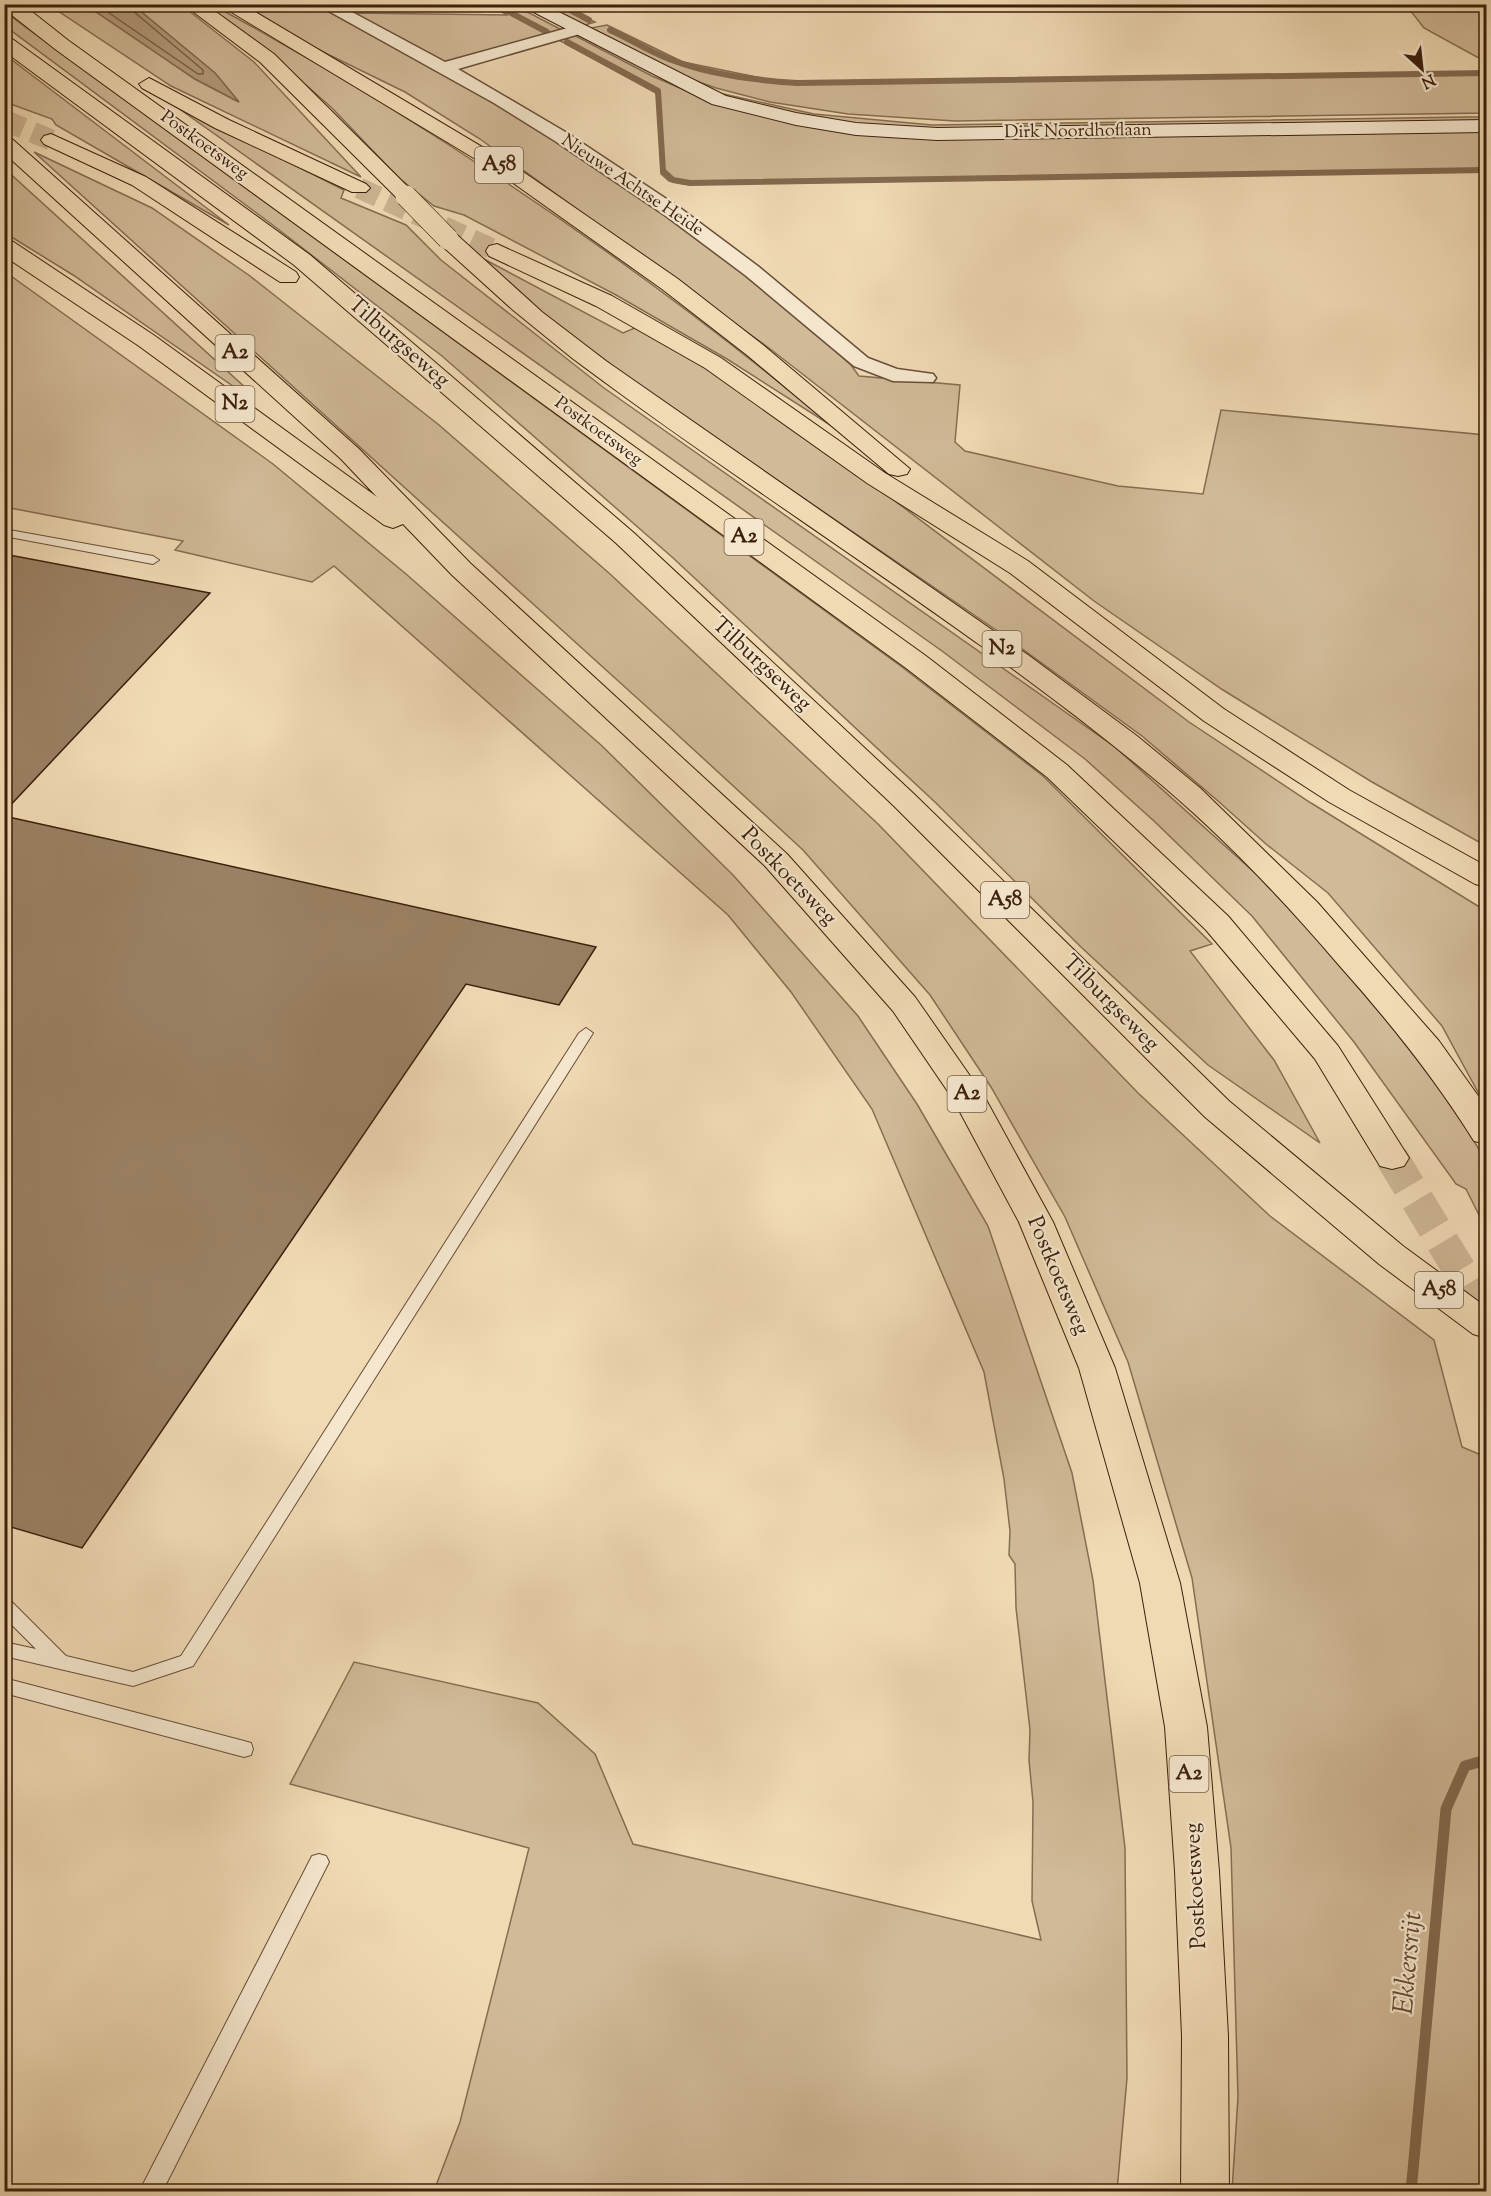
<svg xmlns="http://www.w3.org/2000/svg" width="1491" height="2196" font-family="'Sorts Mill Goudy',serif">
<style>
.green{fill:#d1ba98;stroke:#866d52;stroke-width:1.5}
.water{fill:#b39b7b;stroke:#836a4f;stroke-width:1.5}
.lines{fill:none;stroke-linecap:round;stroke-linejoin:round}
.shore{stroke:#785e44;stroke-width:1.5}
.stream-far1{stroke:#836a4f;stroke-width:6}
.stream{stroke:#836a4f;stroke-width:11}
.building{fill:#9a8164;stroke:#3c200d;stroke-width:1.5}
.highway-tunnel-far1{stroke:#ccb593;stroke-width:21;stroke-dasharray:21 10;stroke-linecap:butt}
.highway-tunnel{stroke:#ccb593;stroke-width:33;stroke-dasharray:33 16;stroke-linecap:butt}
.lane-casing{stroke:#694e37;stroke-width:2}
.street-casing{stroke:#694e37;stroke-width:3}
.secondary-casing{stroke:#3c200d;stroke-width:2}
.highway-casing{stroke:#3c200d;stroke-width:2}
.lane{fill:#f5e7ce;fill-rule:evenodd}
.street{fill:#f5e7ce;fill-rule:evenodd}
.secondary{fill:#f5e7ce;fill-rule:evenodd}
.highway{fill:#f0dab4;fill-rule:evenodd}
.highway-bridge-casing{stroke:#3c200d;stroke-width:22;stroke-linecap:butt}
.highway-bridge{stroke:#f0dab4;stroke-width:21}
.labels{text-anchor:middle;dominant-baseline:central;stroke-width:4.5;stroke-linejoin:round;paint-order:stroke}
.far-street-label{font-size:18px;fill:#3c200d;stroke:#f5e7ce}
.shield{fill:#f5e7ce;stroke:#745c47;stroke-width:1.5}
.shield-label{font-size:21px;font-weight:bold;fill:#3c200d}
.street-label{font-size:22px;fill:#3c200d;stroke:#f5e7ce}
.near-water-label{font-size:28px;font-style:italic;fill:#664b34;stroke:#f5e7ce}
</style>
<rect width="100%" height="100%" fill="#f0dab4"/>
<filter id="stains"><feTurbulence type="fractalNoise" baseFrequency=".00333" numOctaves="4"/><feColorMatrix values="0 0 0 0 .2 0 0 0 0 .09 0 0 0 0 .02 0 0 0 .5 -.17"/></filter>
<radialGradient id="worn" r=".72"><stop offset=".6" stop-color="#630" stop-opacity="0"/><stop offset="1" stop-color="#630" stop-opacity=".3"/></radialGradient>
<path class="green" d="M49,5H86L195,79L239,102L215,73L133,5H179L189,11L254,62L361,177L171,86Z
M201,5H213C434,126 642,267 835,428L727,359L616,295L464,215L434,206L399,178L332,108L273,56L244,32Z
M238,5H316L494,100L666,213L746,272L851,365L859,376L960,385L955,442L965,451L1118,486L1203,494L1221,410L1486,435V846L1372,782L1223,690L1094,601L769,348L480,139L405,92L315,48Z
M487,5H514L562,30L442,63L352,13L508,15Z
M538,5H562L595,22L585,25Z
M1406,5H1486V62L1424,28Z
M5,12L902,667L1043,776L1212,944L1190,951L1274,1060L1320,1143L1208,1065L1081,947L936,803L672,557L442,356L274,226L5,26Z
M607,25L683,62L776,81L854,82L1486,73V113L955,121L848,114L770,102L716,88L690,79L591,28Z
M574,35L652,76L710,101L854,130L1486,128V171L685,184L669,181L661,174V111L656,93L555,38Z
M5,54L8,57L229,225L56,125L52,119L5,102Z
M710,91L814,114L932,125L1468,117H1486V123L890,129L786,115Z
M171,103L344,190L341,198L406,225L441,260L604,388L1115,747L1285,900L1403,1038L1457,1113L1486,1161V1229L1466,1189L1456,1184L1354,1042L1252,916L1154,821L1085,759L942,651Z
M34,152L152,208L250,276L439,425L610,574L878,824L1138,1093L1270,1216L1434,1340L1462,1447L1486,1457V2191H1232L1238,2097L1231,1848L1192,1578L1128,1362L1065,1217L991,1087L930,995L803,850L668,726Z
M5,169L248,390L240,391L73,275L5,233Z
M484,259L623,333L637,327L704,366L879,489L1189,722L1311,803L1486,911V1107L1442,1026L1328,893L1266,844L1218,801L1142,736L999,632L634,382L543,313Z
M4,271L273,464L406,574L601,745L733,875L858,1016L917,1104L988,1226L1072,1473L1093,1580L1125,1848L1127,2078L1117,2191H434L460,2122L529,1848L290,1784L354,1662L538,1703L595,1754L633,1844L1041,1940L1032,1901L1033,1802L1029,1760L1030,1730L1016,1608L1015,1564L1009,1555L1010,1531L1004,1479L984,1372L872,1109L791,992L728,915L334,566L312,582L175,550L183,541L5,507Z"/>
<path class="water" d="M86,5H133L215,73L239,102L195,79Z"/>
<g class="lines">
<path class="shore" d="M96,4L198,74H203V70L133,11L130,4"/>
<path class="stream-far1" d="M494,4L547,32
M559,4L589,20
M610,30C630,39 648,51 669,59C710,75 754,80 797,83L1486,73
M567,42L658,91L663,171L673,180L690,183L1486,170"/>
<path class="stream" d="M1411,2192L1446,1809L1465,1766L1486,1760"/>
</g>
<path class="building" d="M4,554L210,593L4,812Z
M4,816L596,947L559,1005L466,984L82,1548L4,1525Z"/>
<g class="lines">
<path class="highway-tunnel-far1" d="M4,120L51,140
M359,188L497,251"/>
<path class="highway-tunnel" d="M1392,1158L1486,1314"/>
<g class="lane-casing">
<path id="lane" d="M4,529L153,556L159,560L153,564L4,536Z
M586,1028L593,1033L193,1666L133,1686L4,1656V1642L36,1649L4,1617V1598L10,1600L66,1656L133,1672L181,1656L579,1033Z
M4,1678L244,1741L251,1743L253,1749L251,1755L244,1757L4,1693Z
M319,1854L326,1856L329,1862L162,2192H139L312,1856Z"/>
</g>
<g class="street-casing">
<path id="street" d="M316,4H337L445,62L571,27H583L585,30L583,33L458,69L567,133L680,208L759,267L868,358L897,369L933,374L936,378L933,382L893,381L854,366L745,275L666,216L555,141L494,103Z"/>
</g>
<g class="secondary-casing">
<path id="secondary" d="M518,4H543L726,96L796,113L856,123L937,128L1486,120V132L937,140L856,135L796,125L712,104Z"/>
</g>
<g class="highway-casing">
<path id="highway" d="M4,4H22L69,41L926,656L1067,765L1228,916L1338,1046L1409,1158L1404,1166L1392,1169L1380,1166L1315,1059L1206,930L1047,777L906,668L55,49L4,9Z
M183,4H205L274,54L413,192L417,196L413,200H399L260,62Z
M218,4H242L516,167L678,279L763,345L910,469L907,474L898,476L889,474L747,355L662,289L502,175Z
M4,36L11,38L310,255L634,533L914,794L1229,1101L1403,1246L1486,1307V1338L1473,1334L1379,1264L1205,1117L894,806L616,543L294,265L4,51Z
M149,78L229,120L366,184L370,188L366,192H352L215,128L142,88L139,84Z
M51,134L146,177L296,272L299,277L296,282H280L132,185L44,144L41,140L44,136Z
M4,136L11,138L359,449L470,563L787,854L915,997L984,1096L1053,1222L1115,1368L1180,1583L1207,1727L1219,1871L1228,2036L1229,2192H1181L1182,2036L1175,1871L1165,1727L1140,1583L1079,1368L1019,1222L953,1099L893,1011L765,866L452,575L403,524L393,528L384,525L139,346L4,256V240L12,241L155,336L377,497L341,459L4,153Z
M448,232L456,234L542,312L606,361L1028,655L1137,736L1200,788L1317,902L1439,1041L1486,1107V1144L1474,1141C1434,1077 1388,1020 1338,964C1279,895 1216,829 1146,772C964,622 761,500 572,358L513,310L440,244L437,239L440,234Z
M497,244L612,296L721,358L885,473L1028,561L1224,709L1349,790L1486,866V887L1475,884L1329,802L1204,721L1010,573L867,483L705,368L596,306L489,256L486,251L489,246Z"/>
</g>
<use href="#lane" class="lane"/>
<use href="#street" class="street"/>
<use href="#secondary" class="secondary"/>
<use href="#highway" class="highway"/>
<g class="highway-bridge-casing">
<path id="highway-bridge" d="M406,196L448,239"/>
</g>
<use href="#highway-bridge" class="highway-bridge"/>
</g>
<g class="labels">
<g class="far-street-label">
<text transform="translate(1078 132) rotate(-1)">Dirk Noordhoflaan</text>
<text transform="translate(204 146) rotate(36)">Postkoetsweg</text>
<text transform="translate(632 186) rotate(34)">Nieuwe Achtse Heide</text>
<text transform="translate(598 432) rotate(36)">Postkoetsweg</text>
</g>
<g class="shield">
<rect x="475" y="147" width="48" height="36" rx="4.5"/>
<rect x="215.5" y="335" width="39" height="36" rx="4.5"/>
<rect x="215.5" y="386" width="39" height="36" rx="4.5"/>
<rect x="724.5" y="519" width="39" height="36" rx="4.5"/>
<rect x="982.5" y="631" width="39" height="36" rx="4.5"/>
<rect x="981" y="882" width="48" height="36" rx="4.5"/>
<rect x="947.5" y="1076" width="39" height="36" rx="4.5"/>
<rect x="1415" y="1272" width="48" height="36" rx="4.5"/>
<rect x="1169.5" y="1756" width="39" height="36" rx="4.5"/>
</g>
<g class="shield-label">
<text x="499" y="165">A58</text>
<text x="235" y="353">A2</text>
<text x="235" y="404">N2</text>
<text x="744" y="537">A2</text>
<text x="1002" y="649">N2</text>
<text x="1005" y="900">A58</text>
<text x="967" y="1094">A2</text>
<text x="1439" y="1290">A58</text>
<text x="1189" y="1774">A2</text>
</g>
<g class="street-label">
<text transform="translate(398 343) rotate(41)">Tilburgseweg</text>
<text transform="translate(761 665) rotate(43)">Tilburgseweg</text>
<text transform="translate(788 877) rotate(46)">Postkoetsweg</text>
<text transform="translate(1110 1004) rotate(45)">Tilburgseweg</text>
<text transform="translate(1057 1276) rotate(67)">Postkoetsweg</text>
<text transform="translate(1197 1886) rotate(-93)">Postkoetsweg</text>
</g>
<g class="near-water-label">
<text transform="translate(1409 1963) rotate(-85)">Ekkersrijt</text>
</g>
</g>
<rect width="1491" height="2196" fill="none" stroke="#f0dab4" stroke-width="24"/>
<rect x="6" y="6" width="1479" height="2184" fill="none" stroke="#3c200d" stroke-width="3"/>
<rect x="12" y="12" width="1467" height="2172" fill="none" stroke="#3c200d" stroke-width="1.5"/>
<g transform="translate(1422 69) rotate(153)" stroke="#f5e7ce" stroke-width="4.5" paint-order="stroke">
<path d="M0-4.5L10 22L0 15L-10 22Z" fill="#3c200d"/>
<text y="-9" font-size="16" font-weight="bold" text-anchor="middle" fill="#3c200d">N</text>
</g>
<rect width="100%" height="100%" filter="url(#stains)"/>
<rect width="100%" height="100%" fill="url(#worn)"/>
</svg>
